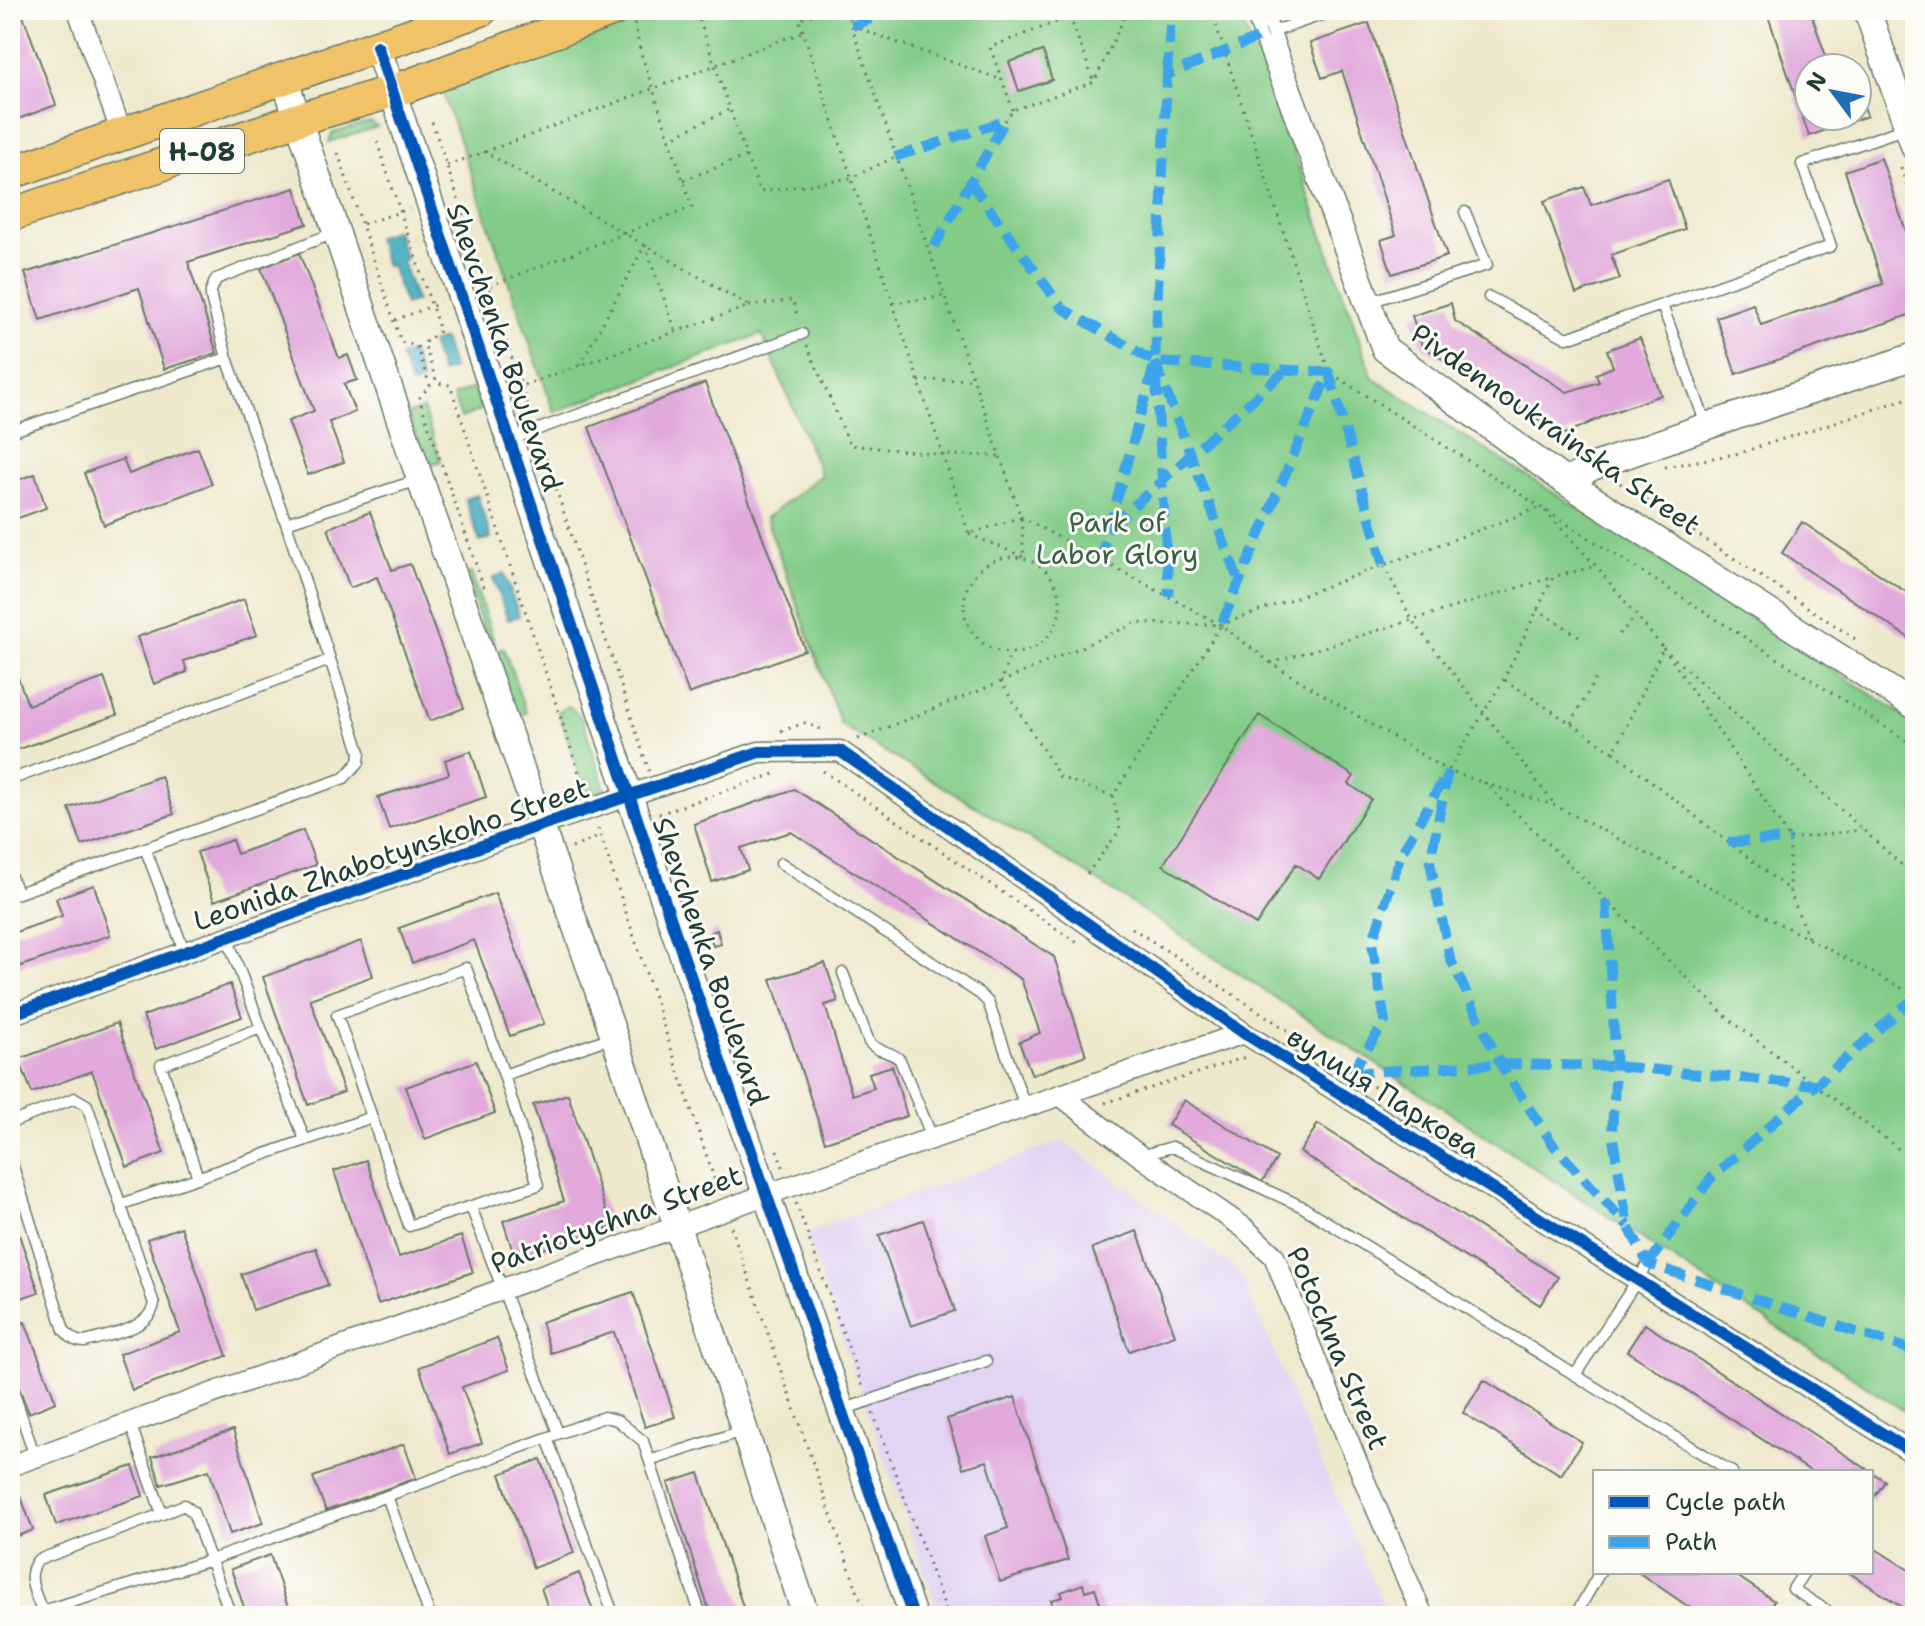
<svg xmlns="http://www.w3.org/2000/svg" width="1925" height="1626" font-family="'Shantell Sans',sans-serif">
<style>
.built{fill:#e2d4f3}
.green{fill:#82cc88;stroke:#50845e;stroke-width:2}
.water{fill:#41abc0;stroke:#30747a;stroke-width:2}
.building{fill:#e1a9dc}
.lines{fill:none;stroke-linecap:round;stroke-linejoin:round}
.service-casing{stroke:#677969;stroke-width:13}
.minor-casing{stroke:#677969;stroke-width:23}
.tertiary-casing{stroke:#677969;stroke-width:29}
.primary-casing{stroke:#677969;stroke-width:35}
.path{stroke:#677969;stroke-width:3;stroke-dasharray:2 6;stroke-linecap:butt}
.service{stroke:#fff;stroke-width:10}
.minor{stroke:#fff;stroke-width:20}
.tertiary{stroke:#fff;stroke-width:26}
.primary{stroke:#f1c369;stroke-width:32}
.quiet{stroke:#3da4eb;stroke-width:10;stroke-dasharray:20 10;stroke-linecap:butt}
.cycleway-casing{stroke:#fdfcf7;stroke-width:17}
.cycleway{stroke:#0057b8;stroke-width:12}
.labels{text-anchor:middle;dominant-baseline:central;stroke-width:6;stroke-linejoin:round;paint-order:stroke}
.shield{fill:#fdfcf7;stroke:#62766e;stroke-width:2}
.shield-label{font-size:26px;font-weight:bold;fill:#1f3d34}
.street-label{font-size:28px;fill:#1f3d34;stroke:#fdfcf7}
.park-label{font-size:28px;fill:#386149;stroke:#fdfcf7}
</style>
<rect width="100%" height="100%" fill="#fdfcf7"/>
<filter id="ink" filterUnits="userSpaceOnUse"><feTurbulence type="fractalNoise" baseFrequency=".0125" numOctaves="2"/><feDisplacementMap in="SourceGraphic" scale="16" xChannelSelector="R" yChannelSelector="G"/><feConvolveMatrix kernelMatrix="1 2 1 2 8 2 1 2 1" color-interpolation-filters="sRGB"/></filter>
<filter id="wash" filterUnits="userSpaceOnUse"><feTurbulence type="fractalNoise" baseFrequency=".006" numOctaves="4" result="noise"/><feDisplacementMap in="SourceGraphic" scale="32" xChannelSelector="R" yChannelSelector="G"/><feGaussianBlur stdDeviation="1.8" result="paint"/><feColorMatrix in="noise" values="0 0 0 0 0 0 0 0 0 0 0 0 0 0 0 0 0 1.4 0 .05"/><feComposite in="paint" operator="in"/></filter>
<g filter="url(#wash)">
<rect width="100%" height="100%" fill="#eee8cc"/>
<path class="built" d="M1063,1141L1238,1270L1388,1616H940L805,1233Z"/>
<path class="green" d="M649,10H1236L1267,77L1373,378L1915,722V1418L1087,874L841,725L766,518L821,475L762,334L554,412L440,85Z
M371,122L377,127L329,142L332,133Z
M473,388L481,410L461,418L453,396Z
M423,409L441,461L427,466L408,414Z
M471,573L495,644L489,646L465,575Z
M504,648L526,713L513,718L493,654Z
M569,706L582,718L605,789L587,795L558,711Z"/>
<path class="water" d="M396,230L406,259L402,261L416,301L405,305L391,265L386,266L376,237Z
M443,339L453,369L441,373L431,343Z
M412,352L422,382L411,385L400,356Z
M477,495L491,538L480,542L465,499Z
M504,573L519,616L508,620L493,578Z"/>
<g id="blocks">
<path class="building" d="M10,10H21L56,105L10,122V84L18,81L10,60Z
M1766,10H1810L1830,68H1809V116H1857L1858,87L1867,116L1809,136Z
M1369,23L1447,256L1392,274L1381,240L1396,235L1342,71L1322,78L1310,43Z
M1043,51L1052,80L1019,91L1009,62Z
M1881,158L1915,258V313L1736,374L1716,317L1753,304L1761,325L1883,284L1845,171Z
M1668,179L1685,229L1611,255L1620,279L1576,294L1544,201L1584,187L1591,205Z
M295,188L307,224L188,262L217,353L164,369L139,288L40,320L25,273Z
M299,253L339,358L348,355L357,380L344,384L355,412L329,422L344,462L308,475L288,421L314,411L261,268Z
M1451,303L1455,321L1567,392L1599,382L1596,374L1613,367L1607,350L1640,338L1661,395L1611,413L1563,435L1422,346L1412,316Z
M705,383L805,650L689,694L589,427Z
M198,448L212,484L104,525L84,473L123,459L129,474Z
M35,474L46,508L10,521V483Z
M370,512L392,570L410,564L464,708L430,721L377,577L350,588L328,528Z
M1802,522L1915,598V642L1782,553Z
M244,599L257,635L184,661L187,672L154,684L137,637Z
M10,655L28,705L104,678L117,715L10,752Z
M1259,715L1354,776L1349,784L1371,799L1319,879L1296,864L1256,925L1163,865Z
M471,751L486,797L389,829L378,797L449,774L445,760Z
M161,776L174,814L82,845L69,808Z
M794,789L1054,957L1086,1055L1032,1075L1019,1042L1040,1033L1021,979L791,832L741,848L748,870L712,882L694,824Z
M303,830L316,865L214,901L197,852L232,840L237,854Z
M94,885L110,935L10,970V934L62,916L56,898Z
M495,893L544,1024L510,1036L474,940L412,963L399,928Z
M717,930L721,944L713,946L709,933Z
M361,941L373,976L310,999L344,1092L308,1105L263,977Z
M825,963L838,1001L825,1005L852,1095L874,1088L869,1073L892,1066L907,1116L825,1142L771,979Z
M230,984L242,1017L156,1049L143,1016Z
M117,1023L164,1153L127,1167L92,1071L32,1093L19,1059Z
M476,1061L495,1113L425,1139L406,1087Z
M568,1094L611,1227L515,1258L503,1221L564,1201L533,1105Z
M1184,1100L1277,1158L1262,1182L1168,1125Z
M1318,1124L1558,1277L1540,1305L1300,1152Z
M366,1160L399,1257L461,1236L473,1272L378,1304L334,1171Z
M10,1209L39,1292L10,1302Z
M923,1220L955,1311L911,1326L879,1235Z
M181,1227L227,1356L132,1390L119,1354L180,1332L147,1239Z
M1137,1231L1175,1335L1129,1351L1092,1248Z
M316,1248L328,1285L253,1310L241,1274Z
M633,1292L675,1417L645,1427L614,1332L551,1353L541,1322Z
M25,1322L56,1402L29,1413L10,1364V1327Z
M1645,1324L1885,1481L1871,1502V1472H1812L1627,1351Z
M497,1338L509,1370L462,1387L482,1443L450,1454L419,1367Z
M1484,1380L1582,1442L1561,1475L1463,1413Z
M1015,1397L1068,1560L1000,1582L985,1536L1008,1528L987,1461L963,1468L947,1419Z
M233,1430L263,1523L230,1534L209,1470L161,1485L152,1457Z
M404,1444L416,1478L326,1511L313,1477Z
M541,1459L574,1553L533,1568L500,1474Z
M133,1466L143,1496L56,1525L46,1495Z
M699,1473L746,1616H711L668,1483Z
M21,1497L33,1530L10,1539V1501Z
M1871,1546L1915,1574V1615L1848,1572H1871Z
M270,1555L291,1616H247L231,1569Z
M1638,1572H1731L1774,1601L1764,1616H1702Z
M579,1573L595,1616H551L541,1588Z
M1083,1584L1085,1591L1095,1588L1104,1616H1056L1051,1600L1063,1597L1061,1592Z"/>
</g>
</g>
<g filter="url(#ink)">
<use href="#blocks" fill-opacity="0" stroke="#677969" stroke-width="2"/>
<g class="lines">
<g class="service-casing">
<path id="service" d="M1269,33L1336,10
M1489,297L1567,338L1831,246L1802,164L1906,128
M1369,302L1487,265L1465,212
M1662,305L1706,424
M10,432L227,358L211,298V291L216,279L334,233
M511,439L802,334
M286,523L418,480
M10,780L330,660
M145,848L185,953
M781,863L980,994L988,1002L1025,1106
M10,874L17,893
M10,896L344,778L359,762L360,752L286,523L227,358
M466,968L504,1075L538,1185L409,1226L337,1015Z
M843,973L869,1042C877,1053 891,1050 900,1060L932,1137
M261,1028L305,1140
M504,1075L612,1037
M10,1123L75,1098L87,1105L154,1304C149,1330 108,1335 85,1342C75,1342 71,1338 64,1330L10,1157
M1140,1156L1172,1147L1301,1206L1575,1375
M198,1178L161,1065L261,1028L227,937
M122,1204L372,1117
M471,1207L558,1433
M1648,1264L1575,1375L1732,1472
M10,1381L35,1457
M842,1410L986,1361
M130,1423L162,1514L184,1505L193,1512L231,1616
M547,1438L614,1616
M652,1460L745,1430
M387,1496L430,1616
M1804,1572L1793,1589L1835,1616
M42,1611L211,1560L604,1417L617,1420L643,1441L701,1616
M43,1614C37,1596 24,1577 38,1560L162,1514
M1575,1616L1600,1572"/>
</g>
<g class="minor-casing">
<path id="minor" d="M78,10L122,134
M10,1015L529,829L759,752L840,751L1244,1033L1915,1454
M1060,1095L1140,1156L1243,1227L1274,1256L1365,1482L1423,1616
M10,1466L765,1195L1244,1033"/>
</g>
<g class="tertiary-casing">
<path id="tertiary" d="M1258,10L1385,349L1566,482L1915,706
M1867,10L1915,148
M377,46L675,932L913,1616
M284,78L420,479L614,1036L806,1616
M1566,482L1592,467L1707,426L1915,356"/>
</g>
<g class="primary-casing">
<path id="primary" d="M10,173L481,10
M10,215L299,119L394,91L613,10"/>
</g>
<path class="path" d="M827,10L799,19L969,534L1021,517L846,10
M1211,10L1329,372L1915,746
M852,26L1002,80
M1013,110L990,47L1070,17L1094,82
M1005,121L1013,110L1094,82L1128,10
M432,122L532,417
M669,139L730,109
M377,142L440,331L424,343L437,383L450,385L585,791
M338,153L401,342L417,346L430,386L419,398L485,591
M746,156L760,192L851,178L895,157
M447,165L485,152
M1901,168L1915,210
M684,180L746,156L696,10
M363,224L409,209
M645,245L676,332
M482,289L692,207L640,50L634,22
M893,303L945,296
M749,306L793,300L798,319
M395,320L440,303
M807,345L850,445L943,455L1000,456
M580,365L645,245
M919,381L973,379
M524,385L749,306L485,152L803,32
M541,443L649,771
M1665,467L1740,453L1915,396
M1620,483L1860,642
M1545,511L1596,566L1553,577
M1021,517L1221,625L1271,663L1448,771L1556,806L1915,995
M969,534L1024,557L1021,517
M964 605a48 48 0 1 1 96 0a48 48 0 1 1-96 0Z
M1384,566L1412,620L1556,806
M1537,609L1582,638
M1619,634L1636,617
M1663,648L1915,877
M1668,654L1790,839L1789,890
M1271,663L1553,577L1504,679L1448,771
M1505,680L1614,752L1663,648L1596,566
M1571,723L1597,676
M781,731L805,723L823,730
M858,739L1001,682L1010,654
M1614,752L1789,890L1809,940
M823,771L1079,944
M1484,782L1729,1019L1904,1153L1915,1155
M1113,796L1060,777L1001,682L1136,623L1221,625L1539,508
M659,814L777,773
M598,828L719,1193
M1790,839L1862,830
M572,848L600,836
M1087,874L1120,830L1113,796L1221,625
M1132,928L1453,1139
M1105,1103L1246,1057
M777,1150L784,1169
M796,1203L863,1388
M731,1227L866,1616
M873,1413L948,1616"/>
<use href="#service" class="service"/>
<use href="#minor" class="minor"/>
<use href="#tertiary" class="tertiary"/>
<use href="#primary" class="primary"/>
<path class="quiet" d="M852,26L896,10
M1167,75L1171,10
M895,157L1005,121L930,254
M970,182L1062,308L1155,362L1329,372L1221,625
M1155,362L1239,582
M1329,372L1383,565
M1156,378L1169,596
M1111,526L1287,369
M1100,560L1155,362L1167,75L1267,34
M1448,771L1430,862L1450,958L1500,1064L1554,1146L1628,1226
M1728,842L1790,839
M1606,900L1616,1066L1612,1133L1628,1226L1648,1264L1915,1351
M1351,1073L1500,1064L1616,1066L1815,1085
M1351,1073L1385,1022L1372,943L1401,854L1442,782
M1648,1264L1711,1178L1915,997"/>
<g class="cycleway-casing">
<path id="cycleway" d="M377,46L675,932L913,1616
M10,1015L529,829L759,752L840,751L1244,1033L1915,1454"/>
</g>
<use href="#cycleway" class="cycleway"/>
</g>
</g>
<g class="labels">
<rect class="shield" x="160" y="129" width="84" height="44" rx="6"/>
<g class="shield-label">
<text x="202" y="151">Н-08</text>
</g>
<g class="street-label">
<text transform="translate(505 347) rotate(71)">Shevchenka Boulevard</text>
<text transform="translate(1556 429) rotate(35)">Pivdennoukrainska Street</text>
<text transform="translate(391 854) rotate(-19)">Leonida Zhabotynskoho Street</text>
<text transform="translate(711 961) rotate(71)">Shevchenka Boulevard</text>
<text transform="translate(1384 1092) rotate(32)">вулиця Паркова</text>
<text transform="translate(616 1219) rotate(-20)">Patriotychna Street</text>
<text transform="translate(1338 1348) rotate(67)">Potochna Street</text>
</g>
<g class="park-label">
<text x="1117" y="522">Park of<tspan x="1117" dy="32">Labor Glory</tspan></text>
</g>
</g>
<rect width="1925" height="1626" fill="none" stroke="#fdfcf7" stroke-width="40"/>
<rect x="1593" y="1470" width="280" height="104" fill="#fdfcf7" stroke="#a4b0a9" stroke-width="2"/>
<rect x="1609" y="1496" width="40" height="12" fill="#0057b8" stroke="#a4b0a9" stroke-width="2"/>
<text x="1665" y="1510" font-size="24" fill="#1f3d34">Cycle path</text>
<rect x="1609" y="1536" width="40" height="12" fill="#3da4eb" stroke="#a4b0a9" stroke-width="2"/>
<text x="1665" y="1550" font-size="24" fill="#1f3d34">Path</text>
<g transform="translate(1833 92) rotate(302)"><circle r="38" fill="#fdfcf7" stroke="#a4b0a9" stroke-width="2"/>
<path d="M0-6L14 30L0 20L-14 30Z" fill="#1f6fb2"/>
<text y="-12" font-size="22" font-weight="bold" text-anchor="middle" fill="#1f3d34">N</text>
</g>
</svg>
